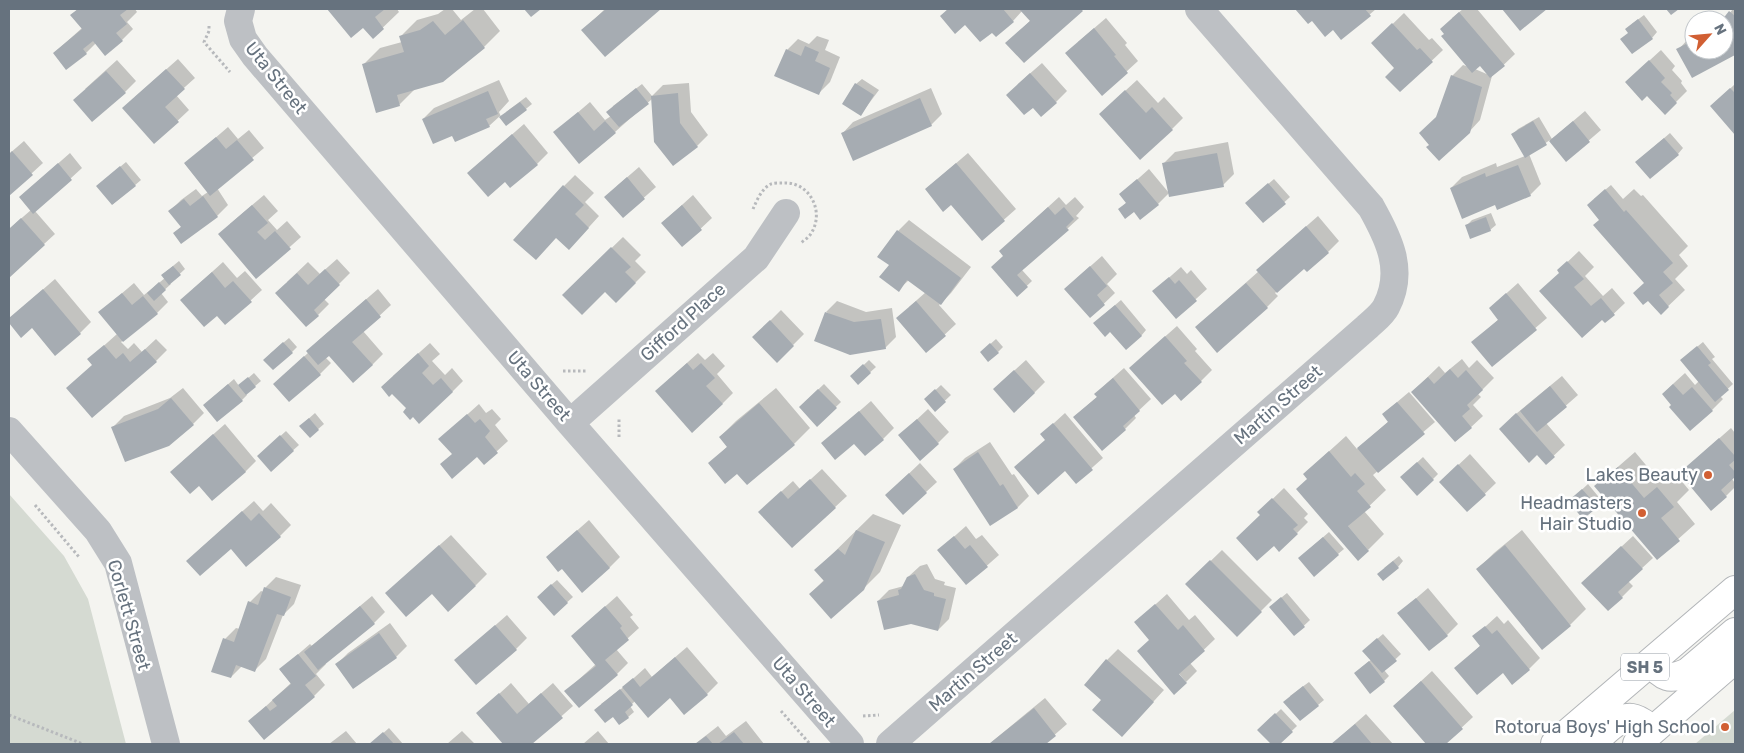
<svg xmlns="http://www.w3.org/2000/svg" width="1744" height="753" font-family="Rubik,sans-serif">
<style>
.green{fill:#d5dad2}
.shadow{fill:#0003;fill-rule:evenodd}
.building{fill:#a6acb2}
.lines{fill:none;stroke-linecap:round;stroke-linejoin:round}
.highway-casing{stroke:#b2b5b8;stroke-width:30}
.path{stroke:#b7b9bc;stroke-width:3;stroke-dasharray:2.5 2.5;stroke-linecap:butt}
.minor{stroke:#bdc0c4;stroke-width:28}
.highway{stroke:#fff;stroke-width:28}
.poi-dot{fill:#d15f33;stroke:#fff;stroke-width:2}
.labels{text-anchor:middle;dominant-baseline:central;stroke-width:5;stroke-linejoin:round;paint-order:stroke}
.shield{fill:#fff;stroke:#949ca5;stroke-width:1}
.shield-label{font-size:16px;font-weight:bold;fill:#66727e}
.street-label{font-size:18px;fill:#66727e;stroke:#fff}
.poi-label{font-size:18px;fill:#66727e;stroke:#fff;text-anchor:end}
</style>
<rect width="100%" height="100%" fill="#f4f4f0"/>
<path class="green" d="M9,494L64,556L88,599L126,744H9Z
M1735,710V744H1695Z"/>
<path class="shadow" d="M78,9H135L137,12L127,22L133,29L122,40L96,43L86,53H54L82,28L71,15Z
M328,9H397L399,12L373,37L363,26L352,36Z
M445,9H452L461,20L475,9H483L500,31L484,47L443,81L416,88L399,105L364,64L380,48L402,42L401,36L417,20L438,14Z
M605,9H659L605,55L583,30Z
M948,9H1083L1024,61L1007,43L1031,20L1022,11L1013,21L992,31L942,16Z
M1297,9H1376L1341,39L1333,28L1312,19L1308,22Z
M1463,9H1477L1515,54L1492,76L1480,120L1469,132L1431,144L1438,116L1452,76L1463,65L1469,67L1452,18ZM1480,64L1489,75L1475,69Z
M1733,9H1735V54L1692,76L1678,50L1689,38L1694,36V50H1724V20Z
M1404,13L1429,40L1432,38L1443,50L1400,91L1396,68L1373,43Z
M1644,15L1657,32L1652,38L1632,24Z
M1106,18L1127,43L1125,45L1138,61L1102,94L1078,42Z
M817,36L829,40L825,50L840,57L830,82L819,93L787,50L798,39L809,44Z
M1661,50L1675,66L1672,70L1682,81L1681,83L1687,91L1665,113L1638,71Z
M178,59L195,78L176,95L189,110L155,142L135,97Z
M117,60L136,81L125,92L85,89Z
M1042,63L1067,91L1056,102L1018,84Z
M862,79L879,90L861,114L856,84Z
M499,80L509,101L499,112L501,117L500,116L489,126L453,134L423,119L434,108Z
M1137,80L1158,103L1164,97L1183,118L1172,129L1112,103Z
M689,83L691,112L708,135L697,146L652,99L615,132H555L590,102L605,120L611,116L613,106L642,84L652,96L663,85Z
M1735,84V133L1712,106Z
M931,88L942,114L931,125L842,134L853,122Z
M526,97L532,104L507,124L506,112Z
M1585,111L1601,130L1566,160L1550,140L1529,154L1541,184L1530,195L1496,203L1451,188L1462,177L1496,163L1497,167L1525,156L1513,134L1518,129L1539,117L1552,139Z
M524,124L548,153L537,164L506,181L468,173Z
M228,127L238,139L249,130L264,148L217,188L228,205L217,216L181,243L174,233L182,226L170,211L181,200L196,189L202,196L208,192L185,164Z
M1670,133L1683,148L1678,154L1642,157Z
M24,141L43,163L9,194V154Z
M1228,142L1234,174L1223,185L1164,163L1175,152Z
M70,153L82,168L35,211L55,234L9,276V229L31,210L20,197Z
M968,153L1016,209L982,239L952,203L926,189Z
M126,162L141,180L113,204L103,181Z
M639,167L656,187L623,216L617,186Z
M1149,169L1169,193L1158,204L1134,210H1119L1127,202L1121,194Z
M575,175L594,193L585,202L599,216L580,237L564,186Z
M1274,179L1290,197L1263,222L1252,198Z
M1611,185L1623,199L1634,189L1641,196L1643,195L1688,246L1679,255L1688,266L1675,279L1685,290L1661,313L1645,282L1601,219L1594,199Z
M264,195L278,211L268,220L277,230L287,221L301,237L256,277L230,224Z
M693,195L712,218L682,246L662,223Z
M1059,197L1066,205L1075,197L1084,207L1076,216L1079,218L1022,270L1032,281L1017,295L1004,255L1012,240Z
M1491,213L1496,225L1490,230L1467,225L1472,220Z
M1318,216L1339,241L1328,252L1307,270L1304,267L1275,293L1278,296L1267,307L1196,327L1259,271L1269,259Z
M909,220L971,267L951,293L939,305L956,324L927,351L909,307L926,292L909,280L898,290L890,265L878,256L898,231Z
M623,237L641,255L635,261L646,272L616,302L605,291L563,295Z
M1579,251L1594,267L1585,276L1603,296L1612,288L1625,303L1605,322L1602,318L1582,336L1559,270Z
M1102,256L1117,274L1107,284L1115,293L1090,317L1077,278Z
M337,259L350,273L324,299L329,304L318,315L287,282L308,262L320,274Z
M179,261L185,269L170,283L171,284L161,293L168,302L157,313L121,342L128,349L134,343L142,352L156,339L167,350L156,361L93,364L89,359L117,334L100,312L134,283L144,295L165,278L162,275Z
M223,262L237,278L245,271L262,290L225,324L193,289Z
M1181,267L1187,274L1191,270L1207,289L1176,317L1154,291Z
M55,279L91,322L80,333L32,327L21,336L9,319Z
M1518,283L1547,318L1492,365L1473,342L1499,319L1490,308Z
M378,289L391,305L363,331L383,354L372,365L329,354L325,357L331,363L320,374L275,384L309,352L319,340Z
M1121,300L1146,330L1141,336L1100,318Z
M837,301L866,312L892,308L896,337L885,348L826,312Z
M781,310L804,334L793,345L765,326Z
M1177,326L1197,349L1195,351L1212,370L1201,381L1175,392L1142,357Z
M289,338L297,347L292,352L270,354Z
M996,339L1003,347L998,352L987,347Z
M1703,342L1715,357L1712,359L1733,384L1720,396L1723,399L1712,410L1673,405L1663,394L1674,383L1685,373L1695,385L1699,381L1687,355Z
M430,343L440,354L432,361L445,375L452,368L463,381L452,392L407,408L392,392L393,376Z
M698,353L705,360L713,353L725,366L717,374L733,393L722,404L668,380Z
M1462,359L1469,368L1477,360L1494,378L1478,394L1481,397L1473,405L1483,416L1456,441L1412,392L1439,366L1445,373Z
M869,360L876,367L858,383L852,376Z
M1026,360L1045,382L1034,393L1006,378Z
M1124,368L1151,399L1134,415L1136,418L1125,429L1074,417L1098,396L1096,394L1107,383Z
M254,373L261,381L246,394L247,395L242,400H210L234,379L239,386Z
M1562,376L1578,395L1546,423L1565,445L1546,463L1511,418Z
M824,384L841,402L817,425L800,407Z
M941,385L951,395L935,410L926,399Z
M183,388L204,413L193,424L113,427L124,416L170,398Z
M776,388L810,428L794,444L737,472L710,463L728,446L720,437L736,421Z
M1409,392L1435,422L1373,475L1386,490L1364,511L1384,534L1368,550L1304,474L1346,436L1357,449L1389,421L1383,414Z
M871,401L894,428L883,439L823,443Z
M479,404L486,413L492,409L501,419L495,425L508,441L484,463L477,456L453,453L440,439Z
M928,409L949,432L938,443L911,425Z
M315,413L324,424L310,436L306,421Z
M1065,413L1103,458L1076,482L1065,470L1042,434Z
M225,424L256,461L245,472L183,461Z
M1731,428L1735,433V476L1732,479L1735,483V487L1726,496L1680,473Z
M286,431L299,445L271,470L264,451Z
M990,442L1012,475L1014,474L1029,496L1018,507L991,524L954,469L965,458Z
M1635,452L1661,483L1674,472L1689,490L1677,502L1695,524L1657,558L1596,486Z
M1470,454L1496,483L1467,511L1452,471Z
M1423,457L1438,474L1433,479L1407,472Z
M920,463L937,482L926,492L898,484Z
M822,469L847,496L792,547L771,501L793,481L800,489Z
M1588,484L1602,501L1597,506L1575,496Z
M1284,488L1308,514L1304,518L1308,522L1297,533L1259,512Z
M254,501L263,511L271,503L291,525L280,536L231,548L199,550Z
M873,514L901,525L880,572L863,589L810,594L824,580L816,570Z
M589,520L620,557L609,568L562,567L547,557Z
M966,526L976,539L982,535L999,555L966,584L939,550Z
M1522,530L1586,609L1570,625L1478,569L1494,553Z
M1329,532L1344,549L1338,554L1305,553Z
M451,535L487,574L476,585L432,592L398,582Z
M1633,536L1653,558L1628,581L1633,586L1622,597L1594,572Z
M1222,550L1272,600L1237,635L1187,584Z
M1399,556L1403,561L1398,567L1384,568Z
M927,564L935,579L945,582L944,585L956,588L949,619L938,630L878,601L889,590L904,586L908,577L920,566Z
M276,577L301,585L294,604L283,615L266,659L255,670L242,666L231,677L225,639L236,628L240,629L250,602L261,591L264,592L265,588Z
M557,580L573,597L554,614L544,591Z
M1428,588L1458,624L1447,635L1399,613Z
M1287,593L1310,620L1294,635L1276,602Z
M1167,594L1189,620L1195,615L1215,639L1190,663L1197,671L1186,682L1136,622Z
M372,596L385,612L374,623L325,663L326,664L316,674L325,685L314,696L250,721L291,683L280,670L310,644L312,646Z
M617,596L633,615L630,617L639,628L616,649L628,663L617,674L566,691L596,664L572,636Z
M507,615L527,638L516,649L456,660Z
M1497,616L1504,624L1508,620L1540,658L1529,669L1503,671L1456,668L1481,645L1474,637Z
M390,623L407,646L396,657L337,664L348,653Z
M1383,634L1401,654L1384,670L1389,676L1384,681L1361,668L1372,659L1369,646Z
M687,647L718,683L707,694L635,701L630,706L634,712L620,724L601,704L625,686L645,668L652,677Z
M1118,649L1164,690L1133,724L1103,700L1107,660Z
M1432,671L1473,717L1444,744H1427L1394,706Z
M1309,682L1324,700L1300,720L1290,696Z
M511,683L529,704L553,683L573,706L530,744H504L478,713Z
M1045,698L1067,724L1044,744H989Z
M1281,709L1297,726L1278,744H1272L1259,730Z
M1366,714L1393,744H1333L1341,736Z
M746,721L764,744H695L718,726L726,736Z
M389,728L403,744H371Z
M346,731L357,744H329Z
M462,731L475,744H447Z
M598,731L609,744H583Z"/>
<path class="building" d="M78,9H128L120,15L127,24L116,33L123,41L105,56L93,41L83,49L87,54L66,70L53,53L82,29L70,15Z
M327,9H385L375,17L384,29L373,39L363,28L351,38Z
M524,9H541L531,17Z
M606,9H661L605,57L581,30Z
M948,9H1003L1014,22L996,37L992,33L980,42L965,25L955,34L940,16Z
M1019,9H1081L1083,11L1024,63L1005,43L1030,21Z
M1295,9H1365L1371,16L1341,40L1333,30L1325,37L1312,21L1308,24Z
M1502,9H1547L1520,31Z
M1666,9H1679L1671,15Z
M1729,11L1735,16V55L1692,78L1676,49L1694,40V50H1724V20H1722Z
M1459,12L1505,66L1490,78L1480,66L1472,73L1441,36L1444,34L1440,29Z
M1638,19L1653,39L1632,54L1620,39L1628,33L1625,29Z
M463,20L485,48L443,82L397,95L400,106L376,113L362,64L404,52L399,36L420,30L433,21L445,35Z
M1392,23L1417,50L1420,48L1433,62L1400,92L1385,77L1394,68L1371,43Z
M1094,28L1116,55L1114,56L1128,73L1102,96L1065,53Z
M805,46L819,52L815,61L830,68L819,95L774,76L786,49L801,56Z
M1649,60L1665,78L1661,82L1672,93L1670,95L1677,103L1665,115L1647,96L1642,101L1625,82Z
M166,69L185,89L165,107L179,122L154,144L122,108Z
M106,71L126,93L92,122L73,100Z
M1030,73L1057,103L1041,117L1033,108L1024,115L1006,95Z
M1451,75L1482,87L1470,133L1439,161L1426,147L1429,145L1419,133L1436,117Z
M855,83L874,95L861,116L842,104Z
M636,88L649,104L619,127L606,112Z
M1730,88L1735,93V135L1710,106Z
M1125,90L1146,113L1152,107L1173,130L1140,160L1099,114Z
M488,91L498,114L486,119L490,127L455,142L452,136L433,144L422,119Z
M678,93L680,123L698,147L673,166L654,142L651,96Z
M920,98L932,126L853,161L841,133Z
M520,102L527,110L506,126L499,117Z
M578,112L594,131L605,121L616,133L579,164L553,132Z
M1533,121L1547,145L1525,158L1511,134Z
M1573,121L1590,142L1566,162L1549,141Z
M512,134L538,165L510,188L505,182L488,197L467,173Z
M216,137L226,149L237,140L254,160L210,196L184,163Z
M1664,138L1679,155L1650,179L1635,162Z
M12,151L33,175L9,196V154Z
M1217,153L1224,187L1169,197L1162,163Z
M58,163L72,180L33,214L19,197Z
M956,163L1005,221L982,241L951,205L943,212L925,189Z
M1518,165L1531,196L1497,210L1495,205L1462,219L1450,188L1485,173L1486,177Z
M120,166L136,186L112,205L96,186Z
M627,177L645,199L623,218L604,197Z
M1137,179L1159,205L1140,220L1134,212L1125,219L1118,209L1126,203L1119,194Z
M1268,183L1286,204L1263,223L1245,203Z
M563,185L584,205L575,214L589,228L569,250L556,238L536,260L513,240Z
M1605,189L1624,212L1626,210L1673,263L1663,272L1673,283L1659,295L1669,307L1661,315L1648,301L1643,305L1633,293L1644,283L1593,225L1599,220L1587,205Z
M203,196L218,217L181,244L173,233L181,227L168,211L184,199L190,206Z
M252,205L268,223L257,232L265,240L275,231L291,249L256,279L218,234Z
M682,205L702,230L682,247L661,223Z
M1048,207L1055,215L1064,207L1074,219L1066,227L1069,230L1017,275L1028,287L1017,297L991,267L1003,256L999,251Z
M1486,217L1491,231L1470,239L1465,225Z
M21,218L45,245L9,278V229Z
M1306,226L1329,253L1307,272L1304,269L1277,293L1256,270Z
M897,230L961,278L941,305L907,280L899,292L879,277L889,265L877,257Z
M611,247L631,267L625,272L636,283L616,303L605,292L582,315L562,295Z
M1567,261L1584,279L1574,287L1591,306L1601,298L1615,315L1605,323L1602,320L1582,338L1539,291L1559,273L1557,270Z
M173,266L181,275L169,285L161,275Z
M1090,266L1107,286L1097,295L1105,305L1090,318L1064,289Z
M325,269L340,285L314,310L319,316L306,327L275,293L297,273L308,285Z
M212,272L225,288L233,281L252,302L225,325L217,316L204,327L180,300Z
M1169,277L1175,284L1179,280L1197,301L1176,319L1152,291Z
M159,282L166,290L154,301L147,293Z
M1246,283L1268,308L1217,353L1195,327Z
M43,289L81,334L55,356L32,328L21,338L9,323V318Z
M122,293L132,305L143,296L158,314L123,342L98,312Z
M1506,293L1537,330L1492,367L1471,342L1498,320L1489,308Z
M366,299L381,317L352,342L373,365L353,383L329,356L318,365L306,351Z
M916,301L946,336L926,353L896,318Z
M1115,305L1142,336L1126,350L1110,332L1105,337L1093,323Z
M825,312L854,322L881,319L886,349L850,355L814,341Z
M770,320L794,346L777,363L752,337Z
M1165,336L1187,361L1184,363L1202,382L1181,401L1175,394L1162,405L1129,368Z
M283,342L293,353L273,370L263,360Z
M990,343L999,353L988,362L980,352Z
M104,345L116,359L123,353L130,362L145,349L157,362L92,418L66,388L92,365L87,359Z
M1697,346L1711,363L1708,365L1729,390L1715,402L1680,360Z
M418,353L429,366L422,373L433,385L441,378L453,392L419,424L413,417L410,420L403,412L406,408L392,394L389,397L381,387Z
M304,356L321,375L289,402L273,384Z
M687,363L693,370L701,363L715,378L706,386L723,404L692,433L655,391Z
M863,364L871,373L858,385L850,376Z
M1450,369L1458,378L1466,370L1483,390L1467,405L1470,409L1462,416L1472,428L1455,442L1411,392L1428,377L1434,384Z
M1014,370L1035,393L1014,413L993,389Z
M248,377L256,387L246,395L238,385Z
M1113,378L1140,411L1123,426L1126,430L1102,451L1073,417L1097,397L1094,394Z
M228,384L243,401L217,422L203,405Z
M1673,384L1683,395L1692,387L1713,411L1690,431L1669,407L1671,405L1662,394Z
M1550,386L1567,407L1537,432L1520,411Z
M818,389L837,408L817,427L799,407Z
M935,389L946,402L935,412L924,399Z
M171,398L194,425L169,446L125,462L111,427L158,409Z
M1397,402L1425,434L1378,473L1357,448L1388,422L1382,414Z
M759,403L795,445L747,485L737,474L725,484L708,463L727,447L719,437Z
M859,411L884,440L865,456L854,444L835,460L821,443Z
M1516,413L1555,457L1546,465L1537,455L1529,463L1499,429Z
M467,414L475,423L480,419L490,431L485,437L498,453L484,465L477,457L452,479L440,464L452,454L438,439Z
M309,418L319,430L310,438L299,426Z
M917,419L939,444L920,461L898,435Z
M1053,423L1093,470L1076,484L1065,471L1038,495L1014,467L1045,440L1040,434Z
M213,434L246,472L212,501L199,486L190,494L170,472Z
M280,435L294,451L271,472L257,456Z
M1719,438L1735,456V460L1729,465L1735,472V477L1721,490L1727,497L1711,511L1679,473Z
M1329,451L1351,477L1355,473L1365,484L1357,491L1371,507L1348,526L1369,551L1358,561L1296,489L1307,479L1303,474Z
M978,452L1000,486L1003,484L1018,508L990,526L953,469Z
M1417,462L1434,480L1417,496L1400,477Z
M1458,464L1486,495L1467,512L1439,482Z
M1618,467L1644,498L1657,487L1674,507L1661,518L1680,541L1657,560L1594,486Z
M909,473L927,493L903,515L885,495Z
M810,479L836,508L792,548L758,512L781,491L788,499Z
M1582,489L1598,507L1583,519L1568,501Z
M1272,498L1298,525L1293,529L1298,534L1279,552L1274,546L1257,561L1236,538L1260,515L1257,512Z
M242,511L251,521L259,513L281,537L246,567L231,549L200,576L186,561Z
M577,530L610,568L582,593L562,569L558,572L546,557Z
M856,530L885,542L864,590L831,619L809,594L824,581L814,570L838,549L845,555Z
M954,536L965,549L970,545L988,567L966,585L937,550Z
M1323,537L1339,555L1314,577L1298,558Z
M439,545L476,586L448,612L432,594L406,617L385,593Z
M1505,545L1571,626L1542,650L1476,569Z
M1621,546L1643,569L1618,592L1623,598L1608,611L1581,583Z
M1210,560L1262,612L1237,637L1185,584Z
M1393,561L1399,568L1383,581L1377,574Z
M915,574L924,590L934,593V596L946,599L938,631L911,624L884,630L877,601L899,595L898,590L901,589L907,577Z
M551,584L568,603L554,616L537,597Z
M264,587L291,597L284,616L277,614L255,672L236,665L231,678L211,672L223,638L234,642L248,601L258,605Z
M1281,597L1305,627L1294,636L1269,607Z
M1416,598L1448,636L1429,651L1397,613Z
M1155,604L1178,630L1183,625L1205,651L1179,674L1187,683L1174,695L1137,651L1149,640L1134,622Z
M360,606L375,624L318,670L304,652Z
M605,606L622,626L620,628L629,640L605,660L618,675L579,708L564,691L596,666L571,636Z
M495,625L517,650L476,685L454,660Z
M1485,626L1492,634L1497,630L1530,670L1512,685L1503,673L1477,695L1454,668L1480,646L1472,636Z
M379,633L397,658L353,689L335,664Z
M1377,638L1397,661L1382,673L1362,651Z
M298,654L316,676L305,685L315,697L264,740L248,721L266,706L270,711L277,706L272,700L291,684L279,669Z
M675,657L708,695L684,715L670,698L648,718L622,687L633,678L640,687Z
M1106,659L1154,702L1122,737L1092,710L1101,700L1084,685Z
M1369,661L1385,682L1370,694L1354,673Z
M1421,681L1463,729L1446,744H1426L1393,706Z
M1303,686L1319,706L1300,721L1283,702Z
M620,689L633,705L625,712L629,718L619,725L613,717L605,723L594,710Z
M499,693L517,714L541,693L563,718L532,744H503L476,713Z
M1034,708L1056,736L1046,744H989Z
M1275,713L1293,732L1280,744H1271L1257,730Z
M1355,724L1372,744H1331Z
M383,732L394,744H369Z
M734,732L744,744H718Z
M706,736L713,744H695Z"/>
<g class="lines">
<g class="highway-casing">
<path id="highway" d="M1651,663C1664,677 1669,681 1688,672L1735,632
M1555,744L1735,590
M1592,744C1602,735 1617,716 1632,718C1640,719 1647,726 1653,730
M1637,744L1735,659"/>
</g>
<path class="path" d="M209,26V31L204,42L230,72
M753,209C757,200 762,188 771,184C774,183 779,183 783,183C810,181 826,213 810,235C808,238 804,240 801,243
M563,371H587
M619,437V418
M35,505L79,557
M781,711L810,744
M9,715L83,744
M863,716L879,715"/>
<path class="minor" d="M241,9L238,21L243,39L255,56L570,423L850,744
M570,423L756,258L786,213
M9,431L98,531L118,563L166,744
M890,744L1367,327C1373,321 1382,315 1386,307C1405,271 1389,239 1371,207L1199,9"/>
<use href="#highway" class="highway"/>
</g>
<g class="poi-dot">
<circle cx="1708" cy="475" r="5"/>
<circle cx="1642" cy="513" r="5"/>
<circle cx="1725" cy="727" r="5"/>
</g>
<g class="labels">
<rect class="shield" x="1621" y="653.5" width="48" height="27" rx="4"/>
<g class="shield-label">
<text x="1645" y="667">SH 5</text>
</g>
<g class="street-label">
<text transform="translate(276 78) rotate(51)">Uta Street</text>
<text transform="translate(683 322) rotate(-42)">Gifford Place</text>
<text transform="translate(539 386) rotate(49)">Uta Street</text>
<text transform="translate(1278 405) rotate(-41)">Martin Street</text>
<text transform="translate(129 615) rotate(74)">Corlett Street</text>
<text transform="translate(973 672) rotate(-41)">Martin Street</text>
<text transform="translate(804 692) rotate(49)">Uta Street</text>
</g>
<g class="poi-label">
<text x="1698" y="475">Lakes Beauty</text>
<text x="1632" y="503">Headmasters<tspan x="1632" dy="21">Hair Studio</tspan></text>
<text x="1715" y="727">Rotorua Boys' High School</text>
</g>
</g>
<rect width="1744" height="753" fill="none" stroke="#66727e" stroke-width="20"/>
<g transform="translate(1709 35) rotate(63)"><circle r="24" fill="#ffffff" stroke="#c2c7cb"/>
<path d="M0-4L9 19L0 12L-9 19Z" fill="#d15f33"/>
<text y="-8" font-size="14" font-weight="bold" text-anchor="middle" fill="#66727e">N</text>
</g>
</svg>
